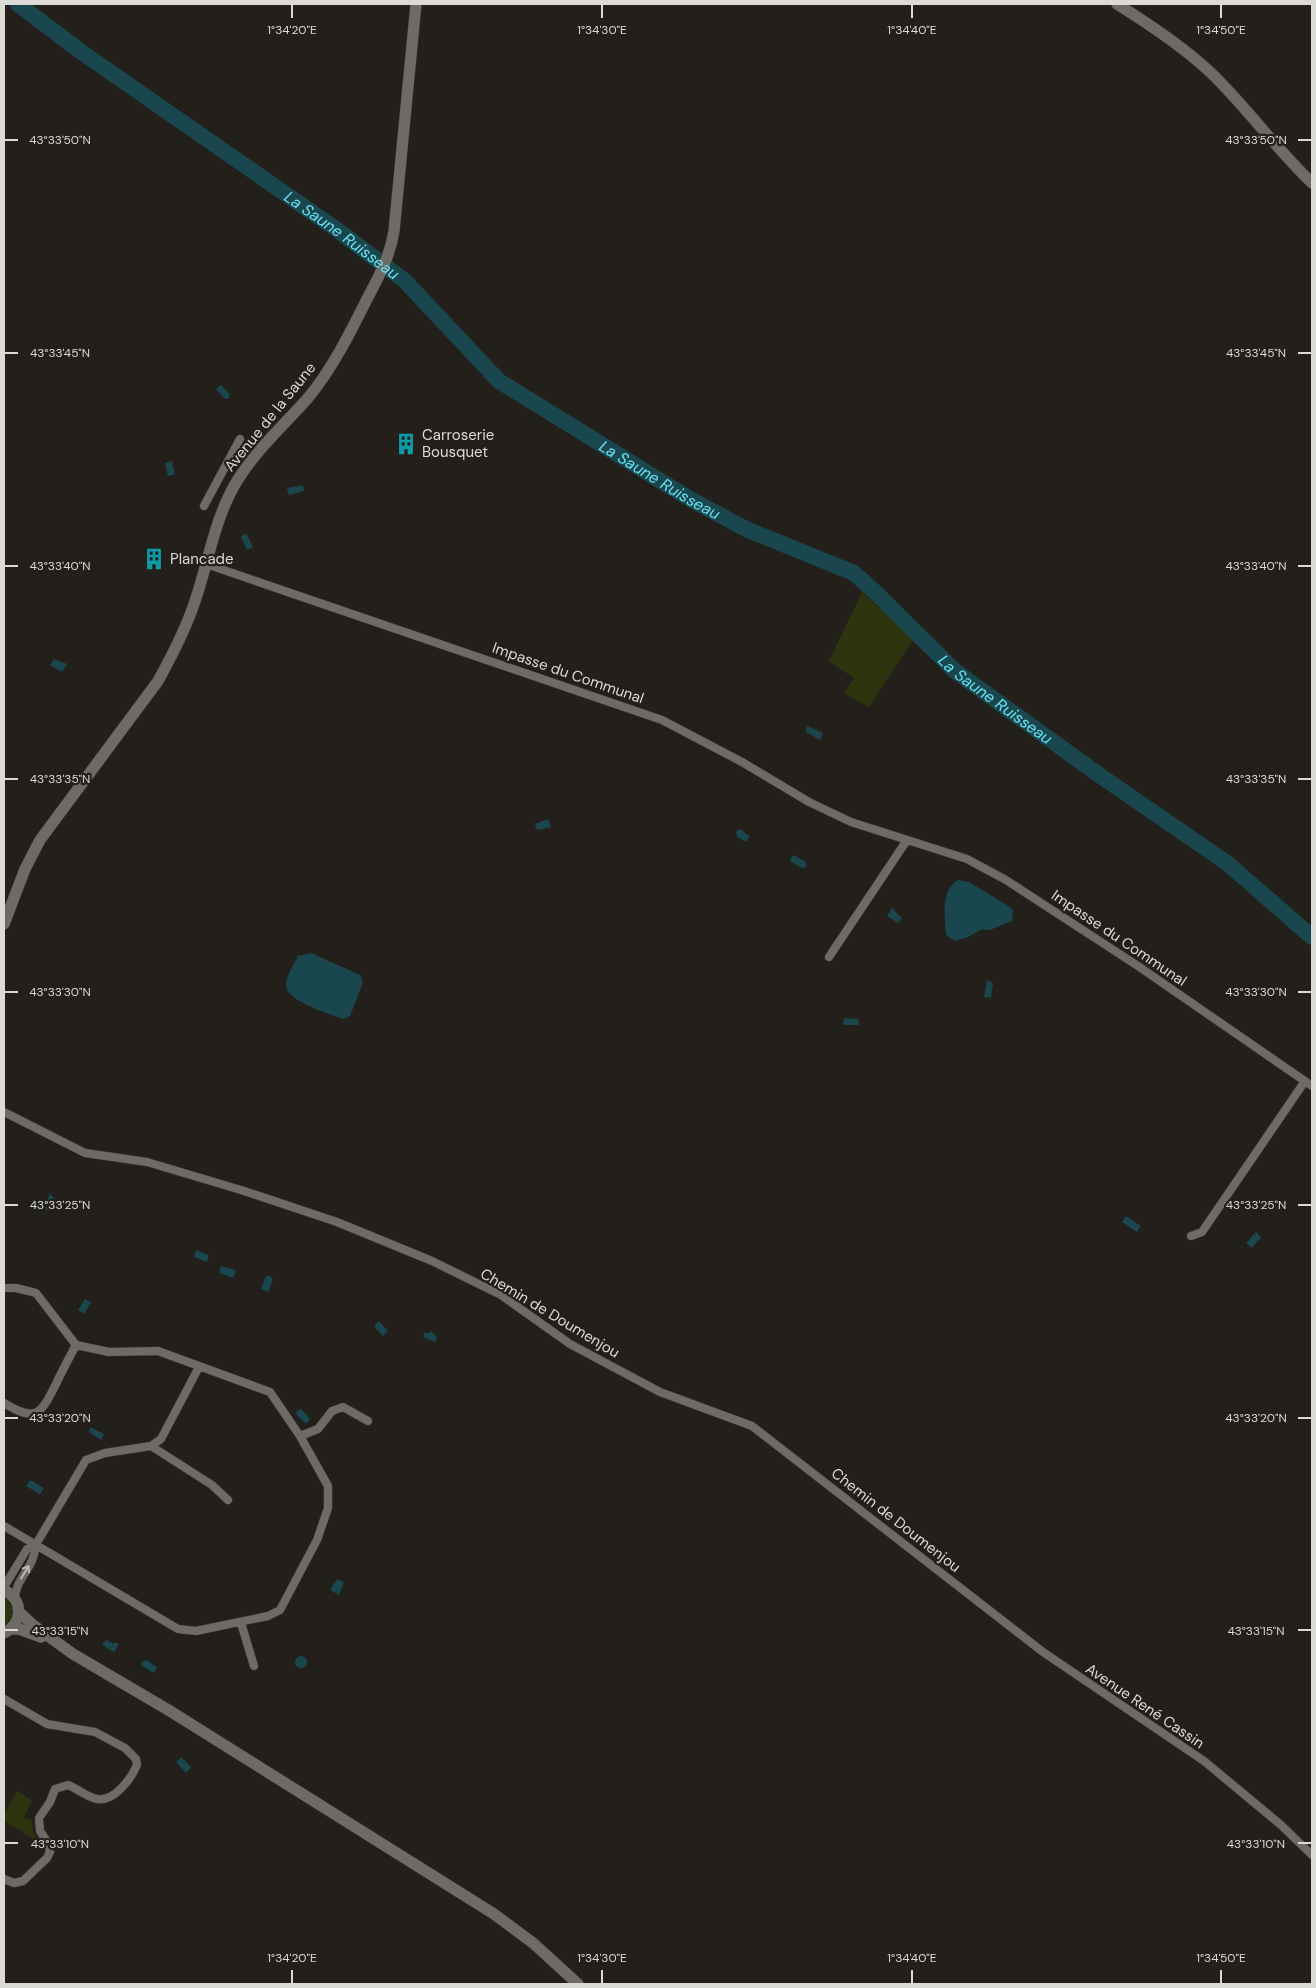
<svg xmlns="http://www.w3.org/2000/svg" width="1316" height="1988" font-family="'DM Sans',sans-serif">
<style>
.green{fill:#2d340e}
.water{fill:#1a474e}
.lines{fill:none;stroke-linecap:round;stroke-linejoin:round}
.river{stroke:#1a474e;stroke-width:16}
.street-casing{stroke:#3f3c38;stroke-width:9}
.secondary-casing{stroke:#3f3c38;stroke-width:12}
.street{stroke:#6e6a65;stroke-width:8}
.secondary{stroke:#6e6a65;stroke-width:11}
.oneway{stroke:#bbb8b4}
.ticks{fill:none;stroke:#dcdad6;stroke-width:2}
.labels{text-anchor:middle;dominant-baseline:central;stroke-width:4.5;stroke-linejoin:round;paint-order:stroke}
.street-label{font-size:15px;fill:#dcdad6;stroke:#23201b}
.poi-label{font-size:15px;fill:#dcdad6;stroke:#23201b;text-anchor:start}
.water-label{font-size:16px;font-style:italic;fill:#65e1f4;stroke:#23201b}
.ticks-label{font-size:12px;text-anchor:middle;fill:#dcdad6;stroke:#23201b;stroke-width:4.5;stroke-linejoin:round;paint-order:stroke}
</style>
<rect width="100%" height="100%" fill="#23201b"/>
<path class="green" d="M862,592L913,640L869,707L844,693L854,678L829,661Z
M4,1598C15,1606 15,1618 4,1626Z
M17,1791L32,1800L24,1818L32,1820L33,1831L39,1842L4,1821V1814Z"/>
<path class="water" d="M221,385L230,395L228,399H225L216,389Z
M173,461L172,464L175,474L168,476L165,463Z
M303,485L304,491L289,495L287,488Z
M244,534L247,535L253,547L247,550L241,537Z
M54,659L67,664L62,672L50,665Z
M807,726L823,733L820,740L806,732Z
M548,819L551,827L537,830L535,824Z
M742,829L743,832L750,836L746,842L737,837L736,831Z
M793,855L806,862V867L802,868L790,861Z
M958,880L969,882L1007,905L1013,910L1012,921L990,930L982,929L968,937L955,941L946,935C945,918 940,889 958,880Z
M892,908L902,918L898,923L887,916Z
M311,953L360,975L363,982L350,1016L343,1019C330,1014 285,1001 286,985C286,976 294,964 298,956Z
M987,980L993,983L991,998L984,997Z
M844,1018L858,1019L859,1025H843Z
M50,1194L54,1198L49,1211L43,1208Z
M1126,1216L1141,1226L1137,1232L1122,1222Z
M1256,1232L1261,1237L1252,1248L1246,1243Z
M196,1250L209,1255L207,1262L194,1257Z
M221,1266L236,1270L233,1278L219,1273Z
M266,1276H270L273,1279L268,1292L261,1289Z
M85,1299L91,1302L84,1314L78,1310Z
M379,1321L388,1331L383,1336L374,1326Z
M431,1331L437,1337L435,1342L423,1337L424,1333H430Z
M301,1409L310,1419L306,1424L296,1414L297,1411Z
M90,1427L104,1434L101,1440L89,1432Z
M30,1480L44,1488L40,1494L26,1486Z
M337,1579L344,1582L339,1595L330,1590Z
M106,1640L114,1644L115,1642L119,1644L114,1652L102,1645Z
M295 1662a6 6 0 1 1 12 0a6 6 0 1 1-12 0Z
M146,1660L157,1667L154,1673L142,1666V1662Z
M181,1757L191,1767L186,1773L176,1762Z"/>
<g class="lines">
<path class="river" id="s1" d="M18,4L80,51L336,229L405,281L499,381L690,499L748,530L854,573L875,592L955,671L1102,777L1227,863L1312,937"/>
<g class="street-casing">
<path id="street" d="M204,506L240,439
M206,564L662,720L742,762L809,802L851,822L967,859L1006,880L1138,966L1312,1086
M829,957L907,840
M4,1112L85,1153L147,1162L241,1190L337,1222L432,1261L501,1295L570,1344L660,1392L752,1426L1043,1652L1204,1761L1281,1825L1312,1855
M1191,1236L1202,1232L1305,1081
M4,1288H16L36,1293L76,1345L109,1352L158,1351L270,1392L300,1436L328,1486V1508L317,1540L280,1610L268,1616L196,1631L178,1629L4,1526
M4,1403C36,1423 41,1414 56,1384C62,1371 69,1358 76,1345
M300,1436L318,1429L332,1411L343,1407L368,1421
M151,1446L212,1485L228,1500
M4,1587L27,1549L35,1546
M15,1598C15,1579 36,1566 35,1546L86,1460L105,1453L151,1446L161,1439L199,1367
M241,1623L254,1666
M4,1699L47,1724L95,1732L125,1748L136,1759L137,1765C131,1779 114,1802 97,1799C87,1797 78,1789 68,1785L55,1789L50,1802L39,1818L40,1831L48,1843L50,1852L47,1858L23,1881L14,1883L4,1879"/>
</g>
<g class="secondary-casing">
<path id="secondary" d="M1117,4C1149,24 1181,45 1209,71C1246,106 1275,148 1312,183
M4,924L25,869L40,840L158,681C173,654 188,625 197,595C209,558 216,515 237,481C256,450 284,425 308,398C332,369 349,335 366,301C378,278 390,257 394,231L416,4
M4,1590C24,1600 23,1623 4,1633
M19,1612L33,1625L73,1654L170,1711L494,1914L533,1943L578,1984
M11,1629H19L41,1637"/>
</g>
<use href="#street" class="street"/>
<use href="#secondary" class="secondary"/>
</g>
<defs><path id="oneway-shaft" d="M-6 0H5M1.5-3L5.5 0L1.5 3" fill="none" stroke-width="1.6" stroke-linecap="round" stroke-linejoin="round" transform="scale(1.25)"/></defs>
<use class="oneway" href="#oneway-shaft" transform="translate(25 1572) rotate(-59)"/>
<path class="ticks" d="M292,5V18M602,5V18M912,5V18M1221,5V18M5,140H18M1298,140H1311M5,353H18M1298,353H1311M5,566H18M1298,566H1311M5,779H18M1298,779H1311M5,992H18M1298,992H1311M5,1205H18M1298,1205H1311M5,1418H18M1298,1418H1311M5,1630H18M1298,1630H1311M5,1843H18M1298,1843H1311M292,1970V1983M602,1970V1983M912,1970V1983M1221,1970V1983"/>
<defs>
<g id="building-bare" transform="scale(1.725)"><path d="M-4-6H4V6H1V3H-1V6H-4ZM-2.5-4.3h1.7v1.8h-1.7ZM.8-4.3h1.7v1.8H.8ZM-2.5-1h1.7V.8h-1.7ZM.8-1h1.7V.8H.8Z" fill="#0f9aa8" stroke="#23201b" stroke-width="2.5" paint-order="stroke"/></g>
</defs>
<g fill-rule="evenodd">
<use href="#building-bare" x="406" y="444"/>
<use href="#building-bare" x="154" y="559"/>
</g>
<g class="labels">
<g class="street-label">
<text transform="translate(270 417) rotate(-51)">Avenue de la Saune</text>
<text transform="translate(568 673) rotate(19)">Impasse du Communal</text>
<text transform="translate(1119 938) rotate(34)">Impasse du Communal</text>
<text transform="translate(550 1313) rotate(31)">Chemin de Doumenjou</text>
<text transform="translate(896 1520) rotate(38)">Chemin de Doumenjou</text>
<text transform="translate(1145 1706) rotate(34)">Avenue René Cassin</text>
</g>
<g class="poi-label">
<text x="422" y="435">Carroserie<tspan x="422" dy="17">Bousquet</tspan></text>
<text x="170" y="559">Plancade</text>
</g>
<g class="water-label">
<text stroke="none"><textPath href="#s1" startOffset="398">La Saune Ruisseau</textPath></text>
<text stroke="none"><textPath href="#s1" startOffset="802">La Saune Ruisseau</textPath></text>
<text stroke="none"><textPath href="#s1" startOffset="1208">La Saune Ruisseau</textPath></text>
</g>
</g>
<g class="ticks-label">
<text x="292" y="34">1°34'20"E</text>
<text x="602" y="34">1°34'30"E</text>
<text x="912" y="34">1°34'40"E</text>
<text x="1221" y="34">1°34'50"E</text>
<text x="60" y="144">43°33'50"N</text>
<text x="1256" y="144">43°33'50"N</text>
<text x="60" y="357">43°33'45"N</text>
<text x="1256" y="357">43°33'45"N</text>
<text x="60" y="570">43°33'40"N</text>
<text x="1256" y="570">43°33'40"N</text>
<text x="60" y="783">43°33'35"N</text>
<text x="1256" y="783">43°33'35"N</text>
<text x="60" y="996">43°33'30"N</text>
<text x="1256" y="996">43°33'30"N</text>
<text x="60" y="1209">43°33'25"N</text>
<text x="1256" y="1209">43°33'25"N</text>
<text x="60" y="1422">43°33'20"N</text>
<text x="1256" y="1422">43°33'20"N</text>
<text x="60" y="1635">43°33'15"N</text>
<text x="1256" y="1635">43°33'15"N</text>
<text x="60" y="1848">43°33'10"N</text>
<text x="1256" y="1848">43°33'10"N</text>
<text x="292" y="1962">1°34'20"E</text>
<text x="602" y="1962">1°34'30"E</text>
<text x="912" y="1962">1°34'40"E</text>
<text x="1221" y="1962">1°34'50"E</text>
</g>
<rect width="1316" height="1988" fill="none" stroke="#dcdad6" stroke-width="10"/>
</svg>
